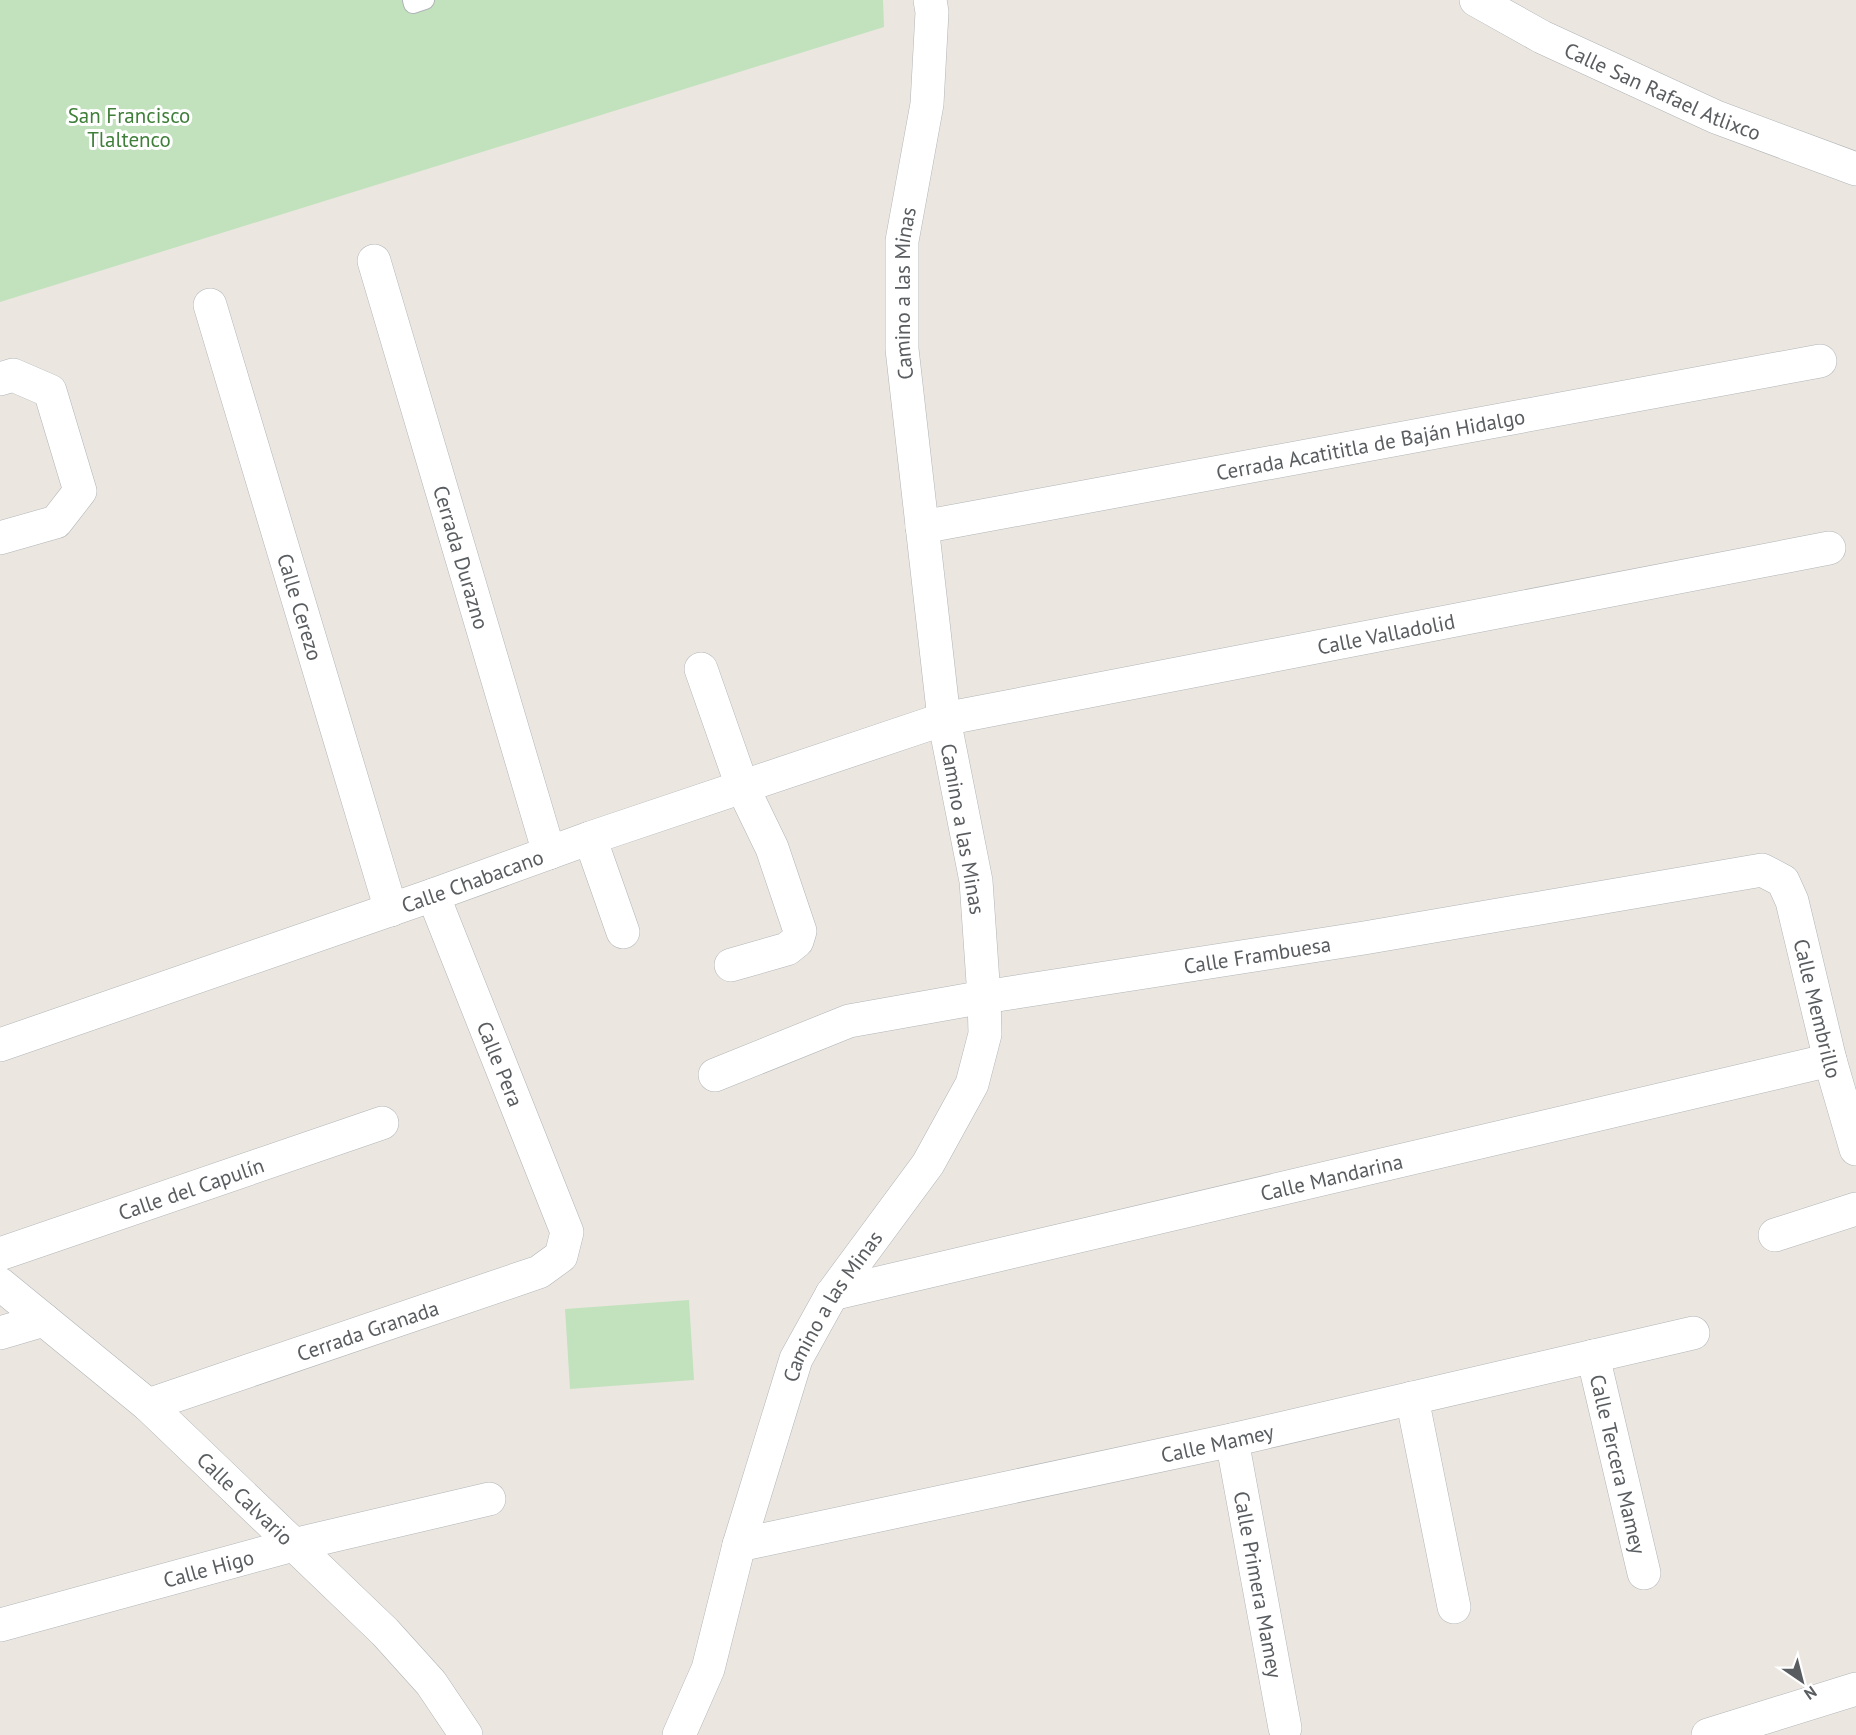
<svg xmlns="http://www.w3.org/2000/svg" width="1856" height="1735" font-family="'PT Sans',sans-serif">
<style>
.green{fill:#c2e2bd}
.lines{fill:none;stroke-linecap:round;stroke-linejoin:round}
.service-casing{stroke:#b1b4b7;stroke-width:20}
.minor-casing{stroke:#b1b4b7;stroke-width:34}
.tertiary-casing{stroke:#b1b4b7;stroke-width:34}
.service{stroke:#fff;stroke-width:18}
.minor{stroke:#fff;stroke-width:33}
.tertiary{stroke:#fff;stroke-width:33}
.labels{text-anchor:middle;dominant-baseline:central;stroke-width:6;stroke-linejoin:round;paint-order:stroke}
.street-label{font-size:21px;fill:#595d60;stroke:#fff}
.park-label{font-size:21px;fill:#3f7f39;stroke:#fff}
</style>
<rect width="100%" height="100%" fill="#ebe7e0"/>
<path class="green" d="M0,0H883L884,27L0,302Z
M689,1300L694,1380L570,1389L565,1309Z"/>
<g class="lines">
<g class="service-casing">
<path id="service" d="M412,0L413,4L425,0"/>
</g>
<g class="minor-casing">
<g id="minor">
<path id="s1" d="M1476,0L1542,37L1716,117L1856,169"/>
<path id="s2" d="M374,261L549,853"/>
<path id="s3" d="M210,305L391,910"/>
<path d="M0,379L13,375L50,391L80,491L56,522L0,538"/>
<path id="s4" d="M922,527L1820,361"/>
<path d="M701,669L742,786L772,848L800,931L797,941L787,949L731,965"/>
<path d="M590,838L623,932"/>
<path id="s5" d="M0,1045L433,895L590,838L944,719L1829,548"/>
<path id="s6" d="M715,1075L849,1021L984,997L1364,938L1762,870L1783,881L1792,901L1830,1060L1856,1149"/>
<path d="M1775,1235L1856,1209"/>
<path id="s7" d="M0,1254L382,1123"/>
<path id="s8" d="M832,1294L1830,1060"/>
<path d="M0,1333L44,1320"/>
<path id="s9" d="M1593,1356L1644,1573"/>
<path d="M1412,1398L1454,1607"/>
<path id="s10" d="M148,1405L539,1272L561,1256L567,1232L433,895"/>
<path id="s11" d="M1232,1440L1285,1728"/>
<path id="s12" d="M739,1545L1232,1440L1693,1333"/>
<path id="s13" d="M0,1625L293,1545L489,1499"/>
<path d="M1708,1735L1856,1689"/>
</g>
</g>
<g class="tertiary-casing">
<g id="tertiary">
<path id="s14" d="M0,1284L148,1405L385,1632L431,1683L466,1735"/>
<path id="s15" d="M679,1735L708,1669L739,1545L796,1359L832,1294L928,1164L972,1084L985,1034L984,997L976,881L944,719L902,349V241L927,104L932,12L930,0"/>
</g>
</g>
<use href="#service" class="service"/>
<use href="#minor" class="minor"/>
<use href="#tertiary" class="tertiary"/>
</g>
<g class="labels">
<g class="street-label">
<text stroke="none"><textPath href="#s1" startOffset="208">Calle San Rafael Atlixco</textPath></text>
<text stroke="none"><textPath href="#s15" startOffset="1520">Camino a las Minas</textPath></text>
<text stroke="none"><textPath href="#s4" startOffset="456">Cerrada Acatititla de Baján Hidalgo</textPath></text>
<text stroke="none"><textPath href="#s2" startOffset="309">Cerrada Durazno</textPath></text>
<text stroke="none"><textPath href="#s3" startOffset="315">Calle Cerezo</textPath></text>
<text stroke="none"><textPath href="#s5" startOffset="1449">Calle Valladolid</textPath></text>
<text transform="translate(963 829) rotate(80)">Camino a las Minas</text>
<text stroke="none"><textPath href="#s5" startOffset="500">Calle Chabacano</textPath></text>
<text stroke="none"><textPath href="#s6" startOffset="558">Calle Frambuesa</textPath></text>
<text stroke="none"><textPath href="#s6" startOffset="1226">Calle Membrillo</textPath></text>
<text transform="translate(500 1064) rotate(68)">Calle Pera</text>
<text stroke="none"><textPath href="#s8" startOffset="513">Calle Mandarina</textPath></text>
<text stroke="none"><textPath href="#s7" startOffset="202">Calle del Capulín</textPath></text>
<text stroke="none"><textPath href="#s15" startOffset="458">Camino a las Minas</textPath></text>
<text stroke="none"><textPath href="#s10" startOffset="232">Cerrada Granada</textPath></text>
<text stroke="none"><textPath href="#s12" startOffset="489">Calle Mamey</textPath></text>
<text stroke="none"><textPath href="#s9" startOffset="111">Calle Tercera Mamey</textPath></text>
<text stroke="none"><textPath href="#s14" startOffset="326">Calle Calvario</textPath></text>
<text stroke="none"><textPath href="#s13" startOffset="216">Calle Higo</textPath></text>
<text stroke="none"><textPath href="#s11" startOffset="147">Calle Primera Mamey</textPath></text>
</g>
<g class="park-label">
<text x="129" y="115">San Francisco<tspan x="129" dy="24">Tlaltenco</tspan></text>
</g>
</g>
<g transform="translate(1802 1681) rotate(145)" stroke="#ffffff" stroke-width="4.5" paint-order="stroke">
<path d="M0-4.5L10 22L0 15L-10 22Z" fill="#595d60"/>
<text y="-9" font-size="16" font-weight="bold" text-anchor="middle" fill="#595d60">N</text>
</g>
</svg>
